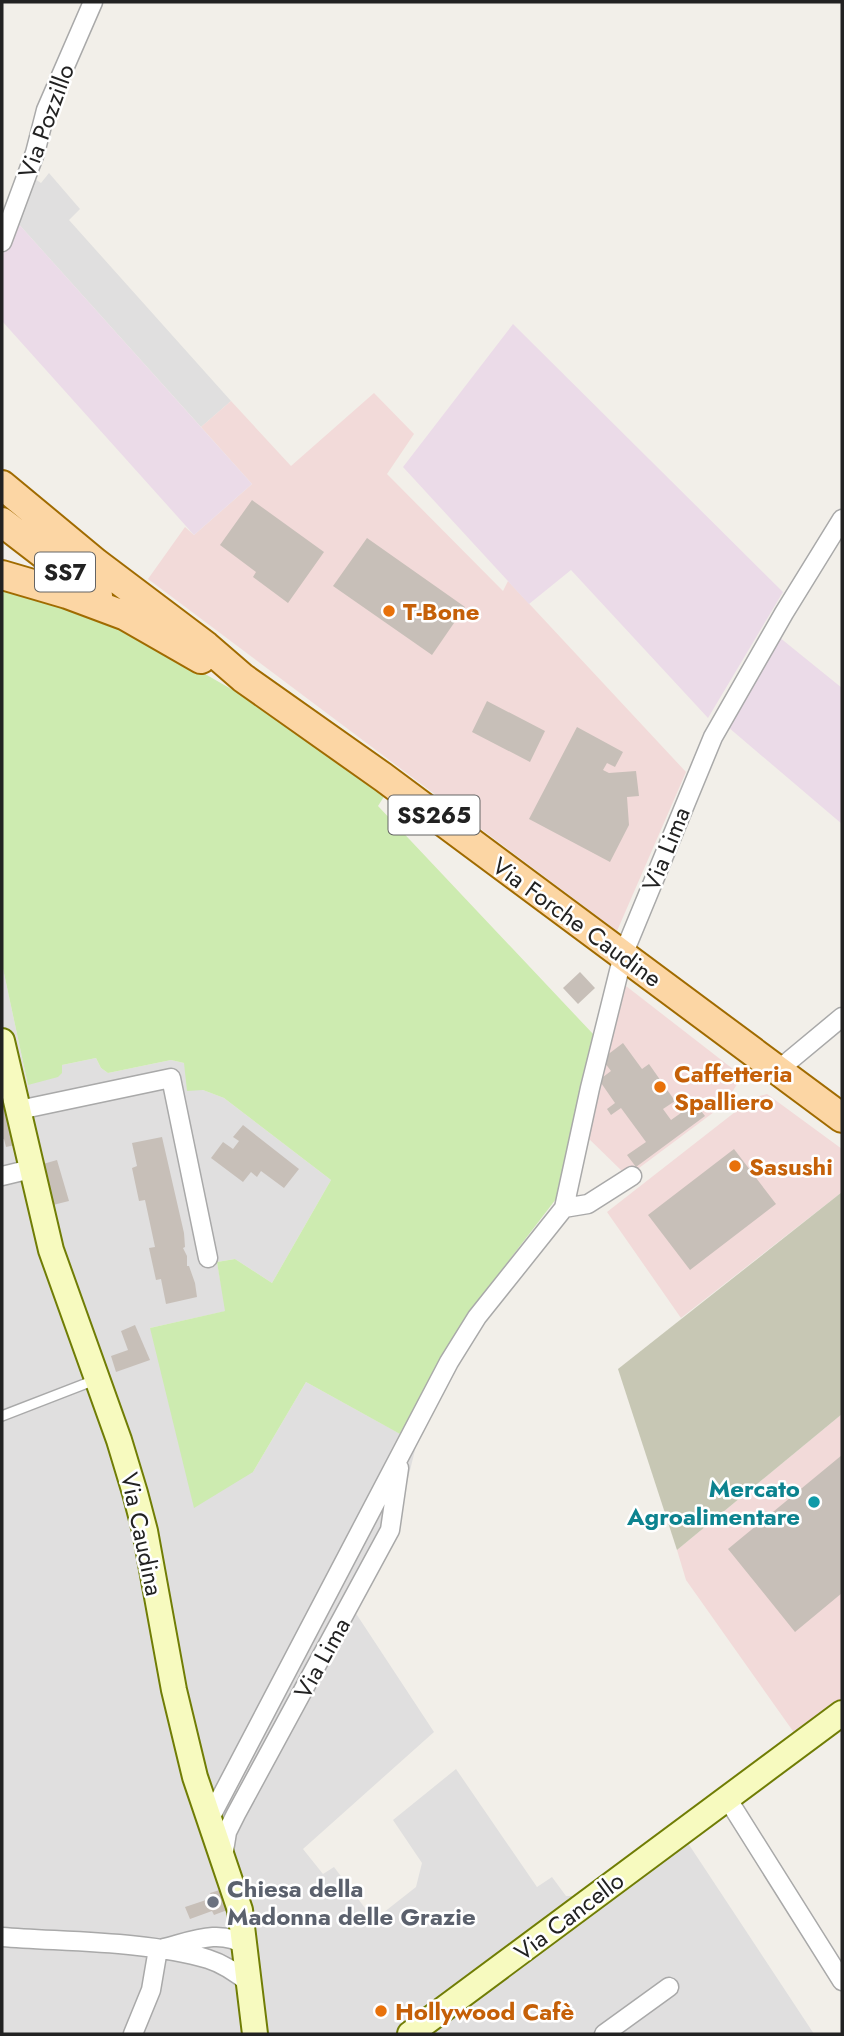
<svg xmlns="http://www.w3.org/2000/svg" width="844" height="2036" font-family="Jost,sans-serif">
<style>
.residential{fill:#e0dfdf}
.commercial{fill:#f2dad9}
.industrial{fill:#ebdbe8}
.construction{fill:#c7c7b4}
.grass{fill:#cdebb0}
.building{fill:#c7bfb8}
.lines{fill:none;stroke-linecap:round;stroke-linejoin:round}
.service-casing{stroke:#a9a9a9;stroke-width:12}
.minor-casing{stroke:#a9a9a9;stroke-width:21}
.secondary-casing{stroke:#707d05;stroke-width:28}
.primary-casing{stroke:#a06b00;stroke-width:32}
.service{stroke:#fff;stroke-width:9}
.minor{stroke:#fff;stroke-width:18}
.secondary{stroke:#f7fabf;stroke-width:24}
.primary{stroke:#fcd6a4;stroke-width:28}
.food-dot{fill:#e8710a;stroke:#fff;stroke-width:2.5}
.culture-dot{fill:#0f9aa8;stroke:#fff;stroke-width:2.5}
.worship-dot{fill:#6b7280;stroke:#fff;stroke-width:2.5}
.labels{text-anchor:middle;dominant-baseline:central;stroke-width:5;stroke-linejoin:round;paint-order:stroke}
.shield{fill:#fff;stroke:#646464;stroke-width:2}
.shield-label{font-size:23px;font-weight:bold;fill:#222}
.street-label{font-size:24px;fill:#222;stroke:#fff}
.food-label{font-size:24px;font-weight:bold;fill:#c56008;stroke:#fff;text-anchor:start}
.culture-label{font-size:24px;font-weight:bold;fill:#0d838f;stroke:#fff;text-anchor:end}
.worship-label{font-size:24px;font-weight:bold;fill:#5b616d;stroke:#fff;text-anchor:start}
</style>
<rect width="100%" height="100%" fill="#f2efe9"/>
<path class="residential" d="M49,173L80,209L69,220L231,401L201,427L15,220L32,177L41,183Z
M2,964L28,1085L62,1065L96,1058L101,1068L108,1073L171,1060L184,1063L203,1090L224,1098L331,1180L272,1283L235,1259L217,1262L226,1311L150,1328L253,1472L306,1382L404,1436L416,1446L396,1527L355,1612L434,1732L303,1849L323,1874L334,1867L374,1920L416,1887L422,1863L393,1820L456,1769L537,1887L552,1877L566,1896H580L676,1825L814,2034H2Z"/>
<path class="commercial" d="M374,393L414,434L387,474L503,591L508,581L686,772L617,931L148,579L185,527L194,535L252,484L201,427L231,401L291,466Z
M626,986L742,1076L731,1094L714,1112L639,1168L626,1175L585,1135L619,989Z
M767,1094L842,1149V1192L681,1318L607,1212L753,1098Z
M842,1414V1698L795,1734L686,1580L677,1550Z"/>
<path class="industrial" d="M15,220L252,484L194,535L2,321V258Z
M513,324L783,592L708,718L571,570L529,604L403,467Z
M779,637L842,688V824L728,727Z"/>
<path class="construction" d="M842,1192V1414L677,1550L618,1369Z"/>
<path class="grass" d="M2,587L49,598L148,641L238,693L338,760L385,795L378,806L594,1035L556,1199L470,1311L400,1434L306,1382L253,1472L194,1508L150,1328L225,1311L217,1262L235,1259L272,1283L331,1180L224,1098L203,1090L187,1091L184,1063L171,1060L108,1073L101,1068L96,1058L62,1065V1073L58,1077L28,1085L2,964Z"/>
<path class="building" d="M252,500L324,552L288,603L253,577L256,572L220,545Z
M367,538L465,607L432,655L333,586Z
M487,701L545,731L530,762L472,732Z
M577,727L623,752L615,767L607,763L603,770L609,773L636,771L639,796L627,797L629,825L610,862L529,819Z
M580,972L595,988L578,1004L563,988Z
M623,1043L642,1069L649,1064L675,1101L663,1109L671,1120L695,1103L705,1116L636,1167L627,1155L646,1142L621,1108L611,1115L607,1109L615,1103L599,1080L611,1071L602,1059Z
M2,1094L15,1145L6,1147L4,1139H2Z
M243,1125L299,1169L284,1188L261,1171L257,1177L251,1172L243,1182L211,1158L223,1142L233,1149L239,1141L233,1137Z
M162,1137L184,1233L185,1247L183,1248L187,1256V1266H189L195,1283L197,1297L166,1304L161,1279L156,1280L149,1248L155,1247L145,1200L139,1201L132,1168L137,1166L132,1143Z
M734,1149L776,1204L690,1270L648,1215Z
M57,1160L69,1201L53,1205L43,1164Z
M135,1325L150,1360L116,1372L111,1356L128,1350L121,1331Z
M842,1455V1593L795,1632L728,1549Z
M223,1889L230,1909L214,1915L212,1911L190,1919L185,1907L212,1898L210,1893Z"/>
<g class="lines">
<g class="service-casing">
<path id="service" d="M2,1416L95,1380"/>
</g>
<g class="minor-casing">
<path id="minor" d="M2,242L35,153L46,110L93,2
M777,1071L842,1017
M19,1110L171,1078L208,1258
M2,1176L31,1169
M564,1208L588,1204L632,1176
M727,1798L842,1981
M209,1820L449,1362L477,1317L564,1208L590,1088L623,955L713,737L784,613L842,519
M223,1857L227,1832L236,1814L390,1530L399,1468
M2,1937C65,1942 148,1941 208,1959C224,1964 237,1973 250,1984
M164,1948C192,1941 221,1928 246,1946L243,1951
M133,2034L151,1990L158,1949
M604,2034L669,1987"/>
</g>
<g class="secondary-casing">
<path id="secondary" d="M2,1041L51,1250L119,1440L135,1493L145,1531L174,1690L195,1777L240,1910L255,2034
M410,2034L842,1713"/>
</g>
<g class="primary-casing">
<path id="primary" d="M2,485L96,563L206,646L243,678L383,777L842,1118
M2,522L98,596
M2,575L67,594L126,616L201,659"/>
</g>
<use href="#service" class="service"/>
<use href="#minor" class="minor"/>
<use href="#secondary" class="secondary"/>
<use href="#primary" class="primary"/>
</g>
<g class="food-dot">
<circle cx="389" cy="611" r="7"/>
<circle cx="660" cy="1087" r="7"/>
<circle cx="735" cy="1166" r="7"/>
<circle cx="381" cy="2011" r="7"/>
</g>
<circle class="culture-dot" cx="814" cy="1502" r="7"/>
<circle class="worship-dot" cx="213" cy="1902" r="7"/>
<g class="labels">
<g class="shield">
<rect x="35" y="552.5" width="60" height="39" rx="5"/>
<rect x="388.5" y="795.5" width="91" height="39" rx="5"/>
</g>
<g class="shield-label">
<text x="65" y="572">SS7</text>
<text x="434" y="815">SS265</text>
</g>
<g class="street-label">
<text transform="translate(46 121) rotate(-70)">Via Pozzillo</text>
<text transform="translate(666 849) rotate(-68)">Via Lima</text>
<text transform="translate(577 922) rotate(36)">Via Forche Caudine</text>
<text transform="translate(142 1534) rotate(78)">Via Caudina</text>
<text transform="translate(322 1658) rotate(-61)">Via Lima</text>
<text transform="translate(569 1916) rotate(-37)">Via Cancello</text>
</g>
<g class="food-label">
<text x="403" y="611">T-Bone</text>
<text x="674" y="1073">Caffetteria<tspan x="674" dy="28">Spalliero</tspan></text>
<text x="749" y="1166">Sasushi</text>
<text x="395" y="2011">Hollywood Cafè</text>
</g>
<g class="culture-label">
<text x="800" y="1488">Mercato<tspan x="800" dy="28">Agroalimentare</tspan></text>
</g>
<g class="worship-label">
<text x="227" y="1888">Chiesa della<tspan x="227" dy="28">Madonna delle Grazie</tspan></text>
</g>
</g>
<rect width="844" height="2036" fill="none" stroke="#222222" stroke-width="7"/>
</svg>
